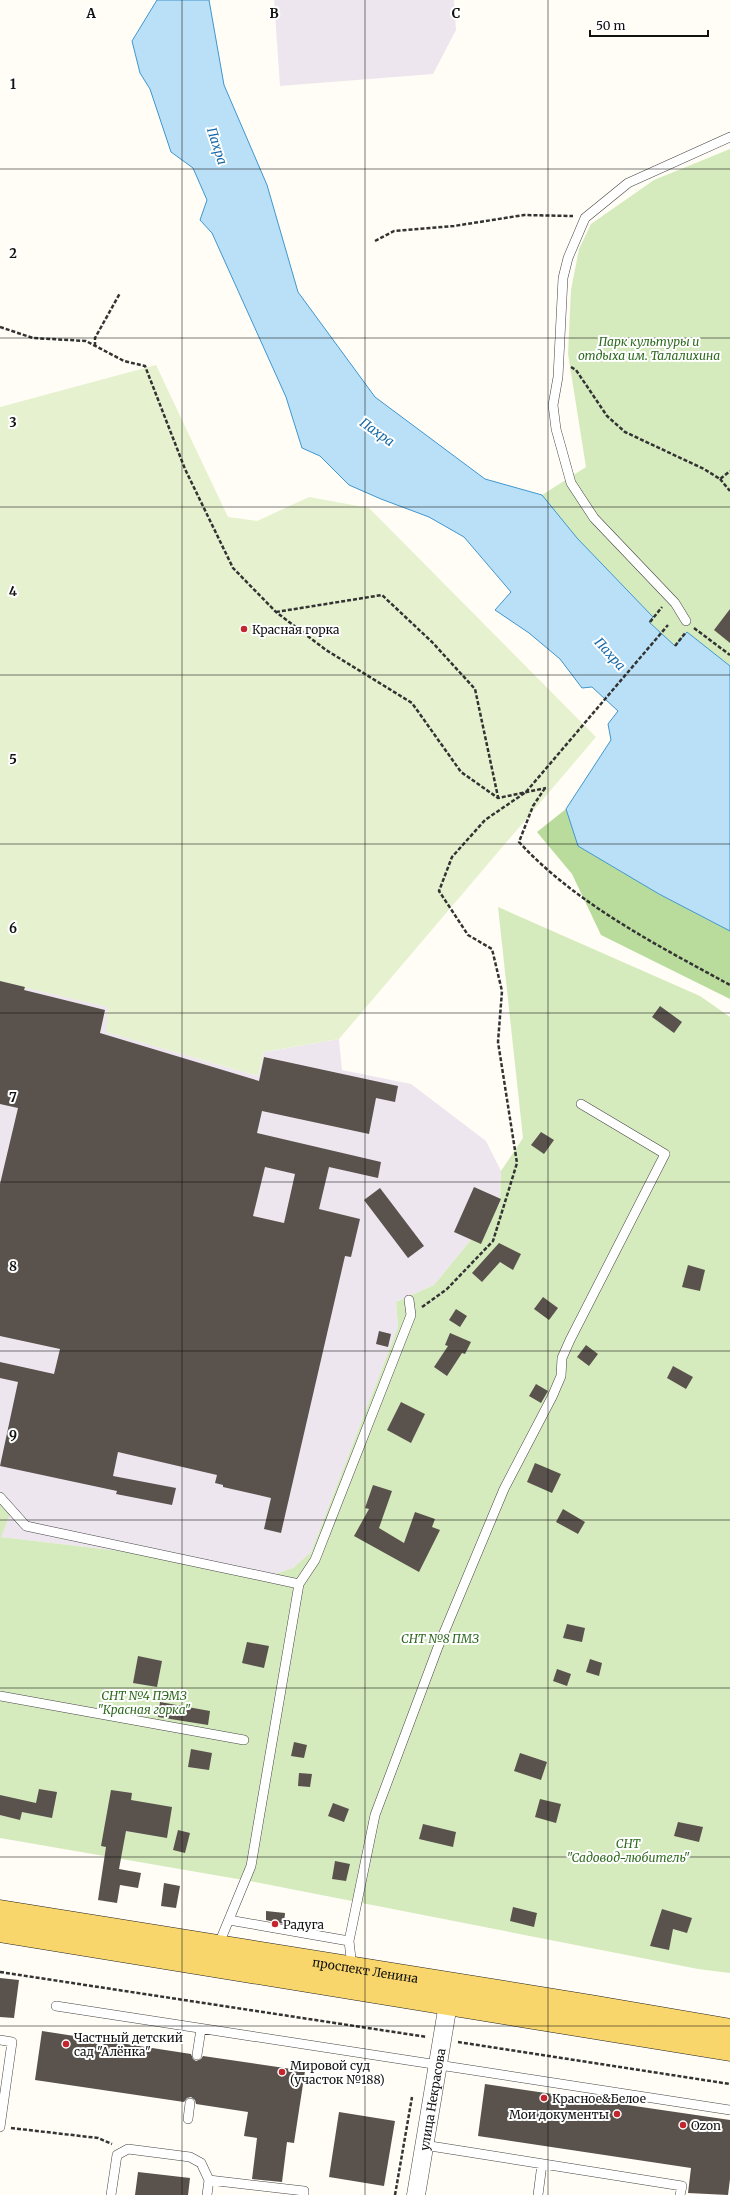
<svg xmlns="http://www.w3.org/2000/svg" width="730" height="2195" font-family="Merriweather,serif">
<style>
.industrial{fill:#eee6ef}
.green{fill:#d5ebbd}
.forest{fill:#b9dc9c}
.pitch{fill:#e6f2cf}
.water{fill:#b9e0f7;stroke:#3f96cf}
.building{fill:#5a524d;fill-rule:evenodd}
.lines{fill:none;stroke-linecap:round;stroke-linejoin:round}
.lane-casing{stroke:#444;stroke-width:10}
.street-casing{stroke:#444;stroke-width:19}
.primary-casing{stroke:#222;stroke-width:23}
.path{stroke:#333;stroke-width:2.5;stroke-dasharray:4 2;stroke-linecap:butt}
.lane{stroke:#fff;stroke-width:9}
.street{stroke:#fff;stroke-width:18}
.primary{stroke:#f9d66b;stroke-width:22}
.grid{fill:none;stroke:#111;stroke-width:1;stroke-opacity:0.55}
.poi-dot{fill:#c4262e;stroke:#fff;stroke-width:1.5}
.labels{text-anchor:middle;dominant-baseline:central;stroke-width:4;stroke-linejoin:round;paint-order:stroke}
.park-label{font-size:12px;font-style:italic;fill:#2f6b1f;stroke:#fff}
.poi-label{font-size:12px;fill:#111;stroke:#fff;text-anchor:start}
.street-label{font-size:12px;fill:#111;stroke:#fff}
.water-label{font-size:13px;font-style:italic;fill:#1768a6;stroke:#fff}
.grid-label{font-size:13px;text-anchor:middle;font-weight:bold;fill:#111;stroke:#fff;stroke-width:4;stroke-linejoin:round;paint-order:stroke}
</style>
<rect width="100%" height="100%" fill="#fffdf5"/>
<path class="industrial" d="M274,0H454L456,30L433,74L280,86Z
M26,987L109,1007L107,1032L258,1076L264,1052L339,1039L342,1070L411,1084L486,1141L501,1171L500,1204L434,1285L396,1302L398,1327L311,1552L293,1568L269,1576L145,1554L0,1537L12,1509L0,1498V1006Z"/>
<path class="green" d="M730,149V666L687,632L675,646L649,622L653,617L576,538L542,495L586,467L568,354L571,290L579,249L591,224L654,180Z
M498,907L700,996L730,1017V1973L698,1969L255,1882L0,1838V1498L12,1509L1,1537L145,1554L269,1576L293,1568L311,1552L398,1327L396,1302L434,1285L500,1204L501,1171L523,1138Z"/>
<path class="forest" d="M566,809L578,846L659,894L730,931V999L601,935L572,874L537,832Z"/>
<path class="pitch" d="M156,365L228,517L257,521L309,497L369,508L596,737L339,1039L264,1052L258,1076L106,1032L108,1007L26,988L20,1010L0,1006V407Z"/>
<path class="water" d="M157,0H209L224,85L267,185L298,292L375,397L485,479L542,495L577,538L653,617L649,622L675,646L687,632L730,666V931L659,894L578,846L566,809L611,740L608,724L618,711L592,687L582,688L560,659L529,633L495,610L511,592L464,537L429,517L381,499L349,485L320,456L302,448L286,397L212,233L200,220L207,200L193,168L171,152L150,89L140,73L132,41Z"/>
<path class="building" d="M730,609V643L714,630Z
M0,981L25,987L24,990L105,1010L100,1033L259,1081L264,1057L398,1086L395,1102L376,1098L369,1134L262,1111L257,1133L381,1162L378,1178L329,1167L319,1209L360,1219L351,1257L345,1256L281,1533L264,1529L271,1498L223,1487V1485L215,1483L217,1475L118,1452L113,1476L176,1488L172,1505L116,1494L117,1491L0,1466L18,1382L0,1378V1362L54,1374L60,1349L0,1336V1184L18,1108L0,1104ZM265,1167L295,1174L284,1223L253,1216Z
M660,1006L682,1022L674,1033L652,1017Z
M541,1132L554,1140L544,1154L531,1145Z
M474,1187L501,1199L481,1244L454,1232Z
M380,1188L424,1246L408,1258L364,1200Z
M499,1243L521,1254L513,1270L500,1262L482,1282L472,1273Z
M688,1265L705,1270L700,1291L682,1287Z
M543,1297L558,1308L549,1320L534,1309Z
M456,1309L467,1316L460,1327L449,1320Z
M379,1331L391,1334L388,1347L376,1344Z
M450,1333L471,1342L465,1354L462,1353L447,1376L434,1367L448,1346L445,1345Z
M586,1345L598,1354L589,1366L577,1357Z
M673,1366L693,1377L686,1389L667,1378Z
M536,1384L548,1391L541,1403L529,1396Z
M401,1402L425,1414L411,1443L387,1430Z
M535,1463L561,1474L552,1493L527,1482Z
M373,1485L392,1491L379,1528L404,1543L415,1512L435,1519L432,1527L440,1530L419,1572L354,1536L369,1509L365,1508Z
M563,1509L585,1522L578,1534L556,1522Z
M567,1624L585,1628L582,1642L563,1638Z
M247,1642L269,1646L264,1668L242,1663Z
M138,1656L162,1661L157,1687L133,1683Z
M590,1659L602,1663L599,1676L586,1672Z
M557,1669L571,1674L567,1686L553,1681Z
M160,1702L210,1711L208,1725L158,1717Z
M294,1742L307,1745L304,1758L291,1756Z
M191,1749L212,1753L209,1770L188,1767Z
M520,1753L547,1762L541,1780L514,1771Z
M299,1773L312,1774L310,1787L298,1786Z
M39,1789L57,1792L52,1818L22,1812L20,1820L0,1815V1795L36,1803Z
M111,1790L132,1793L131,1800L172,1807L167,1838L126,1831L119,1869L141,1873L138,1888L120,1885L117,1903L98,1900L106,1847L101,1846Z
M540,1799L561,1804L556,1823L535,1817Z
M333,1803L349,1809L344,1822L328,1816Z
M678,1822L703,1827L699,1842L674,1836Z
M423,1824L456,1832L453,1847L419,1839Z
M178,1830L190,1833L185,1853L173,1850Z
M335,1861L350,1864L346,1881L332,1879Z
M164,1883L180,1886L176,1908L161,1906Z
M513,1907L537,1913L534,1927L510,1921Z
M662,1909L692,1918L687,1933L673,1929L669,1950L650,1946Z
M266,1911L285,1913L284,1924L266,1920Z
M0,1978L19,1980L14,2018L0,2017Z
M42,2031L191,2054L193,2059L196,2061L201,2059L203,2056L305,2071L294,2143L287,2142L282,2182L252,2179L257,2138L244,2136L248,2112L196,2104L195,2100L191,2097L187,2098L184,2102L35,2080Z
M485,2084L730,2120V2179L728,2195L688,2193L691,2168L478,2136Z
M339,2112L395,2121L384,2186L329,2177Z
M138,2172L190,2178L188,2195H135Z"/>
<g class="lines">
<g class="lane-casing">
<path id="lane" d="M686,621L675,603L594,518L571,483L556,429L553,405L558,377L563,278L568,258L585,218L628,183L730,137
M0,1497L26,1526L299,1584L251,1866L218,1946
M299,1584L315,1560L411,1315L409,1300
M0,1696L244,1740
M229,1920L349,1941L352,1967
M349,1941L375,1815L438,1647L504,1489L552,1397L561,1376L562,1358L570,1340L665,1154L581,1104
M56,2006L730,2110
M0,2040L12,2042L0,2127
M197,2055L201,2029
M188,2119L190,2103
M424,2145L682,2186L680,2195
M209,2180L304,2191V2195
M111,2195L117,2155L128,2149L190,2157L201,2163L209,2180L207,2195
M538,2195L542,2164"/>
</g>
<g class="street-casing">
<g id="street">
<path id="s1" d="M416,2195L448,2004"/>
</g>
</g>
<g class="primary-casing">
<g id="primary">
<path id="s2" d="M0,1911L591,2006L730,2030"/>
<path d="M0,1931L730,2050"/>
</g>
</g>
<path class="path" d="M375,241L394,231L454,226L524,215L573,216
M0,327L33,338L86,341L124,361L145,366L185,469L233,568L276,612L326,650L412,703L461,772L498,798L546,788
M95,346V338L120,293
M571,367L576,370L607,416L625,432L704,469L720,479L730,471
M720,479L730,491
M276,612L382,595L432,642L475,689L498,797
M650,622L662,607
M694,628L730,655
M675,646L686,632
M545,788L533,806L519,842C576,904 657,945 730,985
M422,1307L447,1289L493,1241L517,1163L498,1042L502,991L492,949L468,935L439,891L452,857L485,820L526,792L668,625
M0,1972L427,2037
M458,2042L730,2084
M11,2128L98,2138L112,2144
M395,2195L412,2097"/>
<use href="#lane" class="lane"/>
<use href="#street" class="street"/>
<use href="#primary" class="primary"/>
</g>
<path class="grid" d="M182,0V2195M365,0V2195M548,0V2195M0,169H730M0,338H730M0,507H730M0,675H730M0,844H730M0,1013H730M0,1182H730M0,1351H730M0,1520H730M0,1688H730M0,1857H730M0,2026H730"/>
<g class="poi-dot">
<circle cx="244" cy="629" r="4"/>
<circle cx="275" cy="1924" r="4"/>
<circle cx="66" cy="2044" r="4"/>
<circle cx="282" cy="2072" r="4"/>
<circle cx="544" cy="2098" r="4"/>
<circle cx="617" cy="2114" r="4"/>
<circle cx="683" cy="2125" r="4"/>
</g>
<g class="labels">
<g class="park-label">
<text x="649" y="341">Парк культуры и<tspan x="649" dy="14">отдыха им. Талалихина</tspan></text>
<text x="440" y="1638">СНТ №8 ПМЗ</text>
<text x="144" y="1695">СНТ №4 ПЭМЗ<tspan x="144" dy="14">"Красная горка"</tspan></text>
<text x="628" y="1843">СНТ<tspan x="628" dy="14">"Садовод-любитель"</tspan></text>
</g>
<g class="poi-label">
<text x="252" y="629">Красная горка</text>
<text x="283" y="1924">Радуга</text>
<text x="74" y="2037">Частный детский<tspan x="74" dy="14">сад "Алёнка"</tspan></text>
<text x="290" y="2065">Мировой суд<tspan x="290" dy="14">(участок №188)</tspan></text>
<text x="552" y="2098">Красное&amp;Белое</text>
<text x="609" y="2114" text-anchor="end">Мои документы</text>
<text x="691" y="2125">Ozon</text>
</g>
<g class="street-label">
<text stroke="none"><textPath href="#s2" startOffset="370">проспект Ленина</textPath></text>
<text stroke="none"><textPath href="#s1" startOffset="97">улица Некрасова</textPath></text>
</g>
<g class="water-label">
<text transform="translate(217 146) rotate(72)">Пахра</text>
<text transform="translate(377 432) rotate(35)">Пахра</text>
<text transform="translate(610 654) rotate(48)">Пахра</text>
</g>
</g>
<g class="grid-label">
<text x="91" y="18">A</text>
<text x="274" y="18">B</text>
<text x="456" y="18">C</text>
<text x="13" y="89">1</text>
<text x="13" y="258">2</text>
<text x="13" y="427">3</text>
<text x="13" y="596">4</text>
<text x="13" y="764">5</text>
<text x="13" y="933">6</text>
<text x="13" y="1102">7</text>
<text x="13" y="1271">8</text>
<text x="13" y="1440">9</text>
</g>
<path d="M590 30v6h118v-6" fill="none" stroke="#111111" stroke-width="2"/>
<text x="596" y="30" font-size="12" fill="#111111" stroke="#ffffff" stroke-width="3" paint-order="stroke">50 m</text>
</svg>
